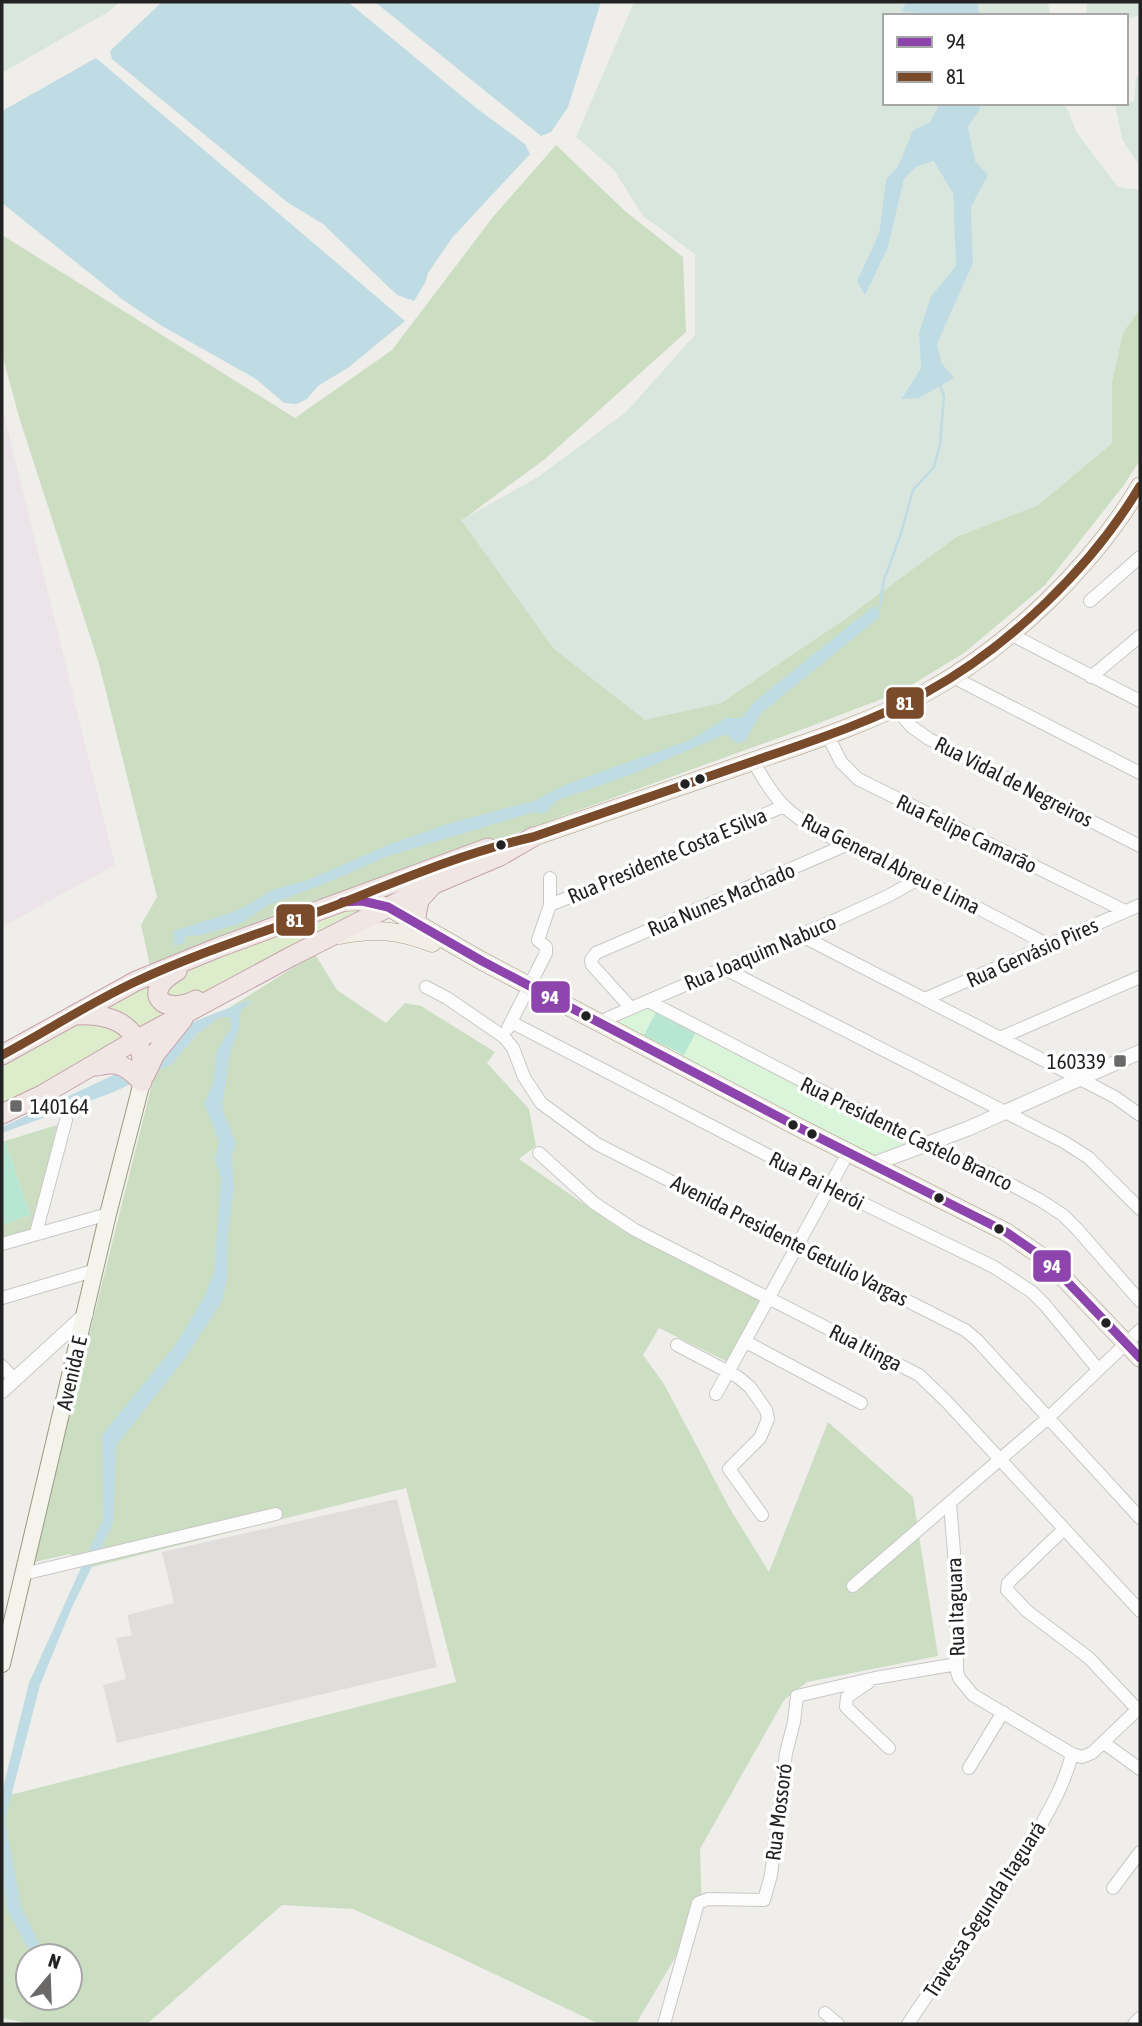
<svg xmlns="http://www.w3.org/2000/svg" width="1142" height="2026" font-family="'Asap Condensed',sans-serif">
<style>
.residential{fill:#dfdedc}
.industrial{fill:#ede4e9}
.grass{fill:#ddeccb}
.forest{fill:#cbdec1;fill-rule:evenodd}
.wetland{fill:#d9e6de}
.park{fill:#daf5da}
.pitch{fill:#b7e6d2}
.water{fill:#bfdbe3}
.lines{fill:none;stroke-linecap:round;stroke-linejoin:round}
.stream{stroke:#bfdbe3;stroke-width:2.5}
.minor-casing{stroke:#c9c8c7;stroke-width:14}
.tertiary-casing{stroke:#c9c8c7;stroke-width:16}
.secondary-casing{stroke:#999a82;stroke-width:18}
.primary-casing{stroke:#a79c86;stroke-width:19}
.trunk-casing{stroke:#c5a2ac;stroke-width:21}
.minor{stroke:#fdfcfc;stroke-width:12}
.tertiary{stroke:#fdfcfc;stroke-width:14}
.secondary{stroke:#f4f4ed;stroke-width:16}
.primary{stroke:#f3ede7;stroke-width:18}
.trunk{stroke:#f0e6e4;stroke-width:19}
.bus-1-casing{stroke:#fff;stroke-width:14}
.bus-2-casing{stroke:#fff;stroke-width:14}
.bus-1{stroke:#8e44ad;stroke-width:9}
.bus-2{stroke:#7a4b2a;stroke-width:9}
.bus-dot{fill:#222;stroke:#fff;stroke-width:2.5}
.poi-dot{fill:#6a6968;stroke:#fff;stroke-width:2.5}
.labels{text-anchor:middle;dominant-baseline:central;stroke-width:7;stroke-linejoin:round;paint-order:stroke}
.street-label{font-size:21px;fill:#222;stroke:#fff}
.poi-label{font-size:21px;fill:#222;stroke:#fff;text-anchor:end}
.line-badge{stroke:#fff;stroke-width:2.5}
.badge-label{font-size:19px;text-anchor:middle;font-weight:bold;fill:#fff}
</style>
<rect width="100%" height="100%" fill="#f0eeeb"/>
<path class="residential" d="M397,1499L437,1667L117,1743L103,1685L126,1679L116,1638L132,1635L127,1615L174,1603L162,1552Z"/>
<path class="industrial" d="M2,406L115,865L2,927Z"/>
<path class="grass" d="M337,907H381L192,998L164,1001L162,985L184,970Z
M159,976L149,990L188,1007L138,1032L97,1008Z
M90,1018L131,1037L20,1099L2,1103V1062Z"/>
<path class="forest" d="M556,145L625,211L683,257L686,332L545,459L461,521L843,620L956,537L1038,505L1112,443V381L1123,332L1140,309V460L1124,485L1045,585L964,653L900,692L806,728L150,966L141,925L157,897L99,664L19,417L2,354V235L295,418L392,350L493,217Z
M315,954L337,990L386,1023L405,1003L421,1006L495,1052L487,1063L529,1109L536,1146L519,1159L620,1229L762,1300L728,1362L659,1328L643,1355L664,1384L729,1507L769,1572L828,1422L913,1497L938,1656L807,1682L784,1700L700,1849L702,1912L636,2024H599L448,1952L353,1909L282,1905L147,2024H32L2,2018V1797L456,1682L406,1488L92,1567L70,1554L35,1562L63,1439L155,1072L172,1064L197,1034L232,1006ZM28,1956H70V1998H28Z
M57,1125L33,1229L2,1239V1225L30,1215L5,1141Z"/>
<path class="wetland" d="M2,2H120L108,12L2,73Z
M634,2H906L901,10L919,13L917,16H885V103H940L930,122L913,130L898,166L886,179L879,233L857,281L888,247L904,179L916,167L932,161L953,192L956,266L931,296L919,333L921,368L901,398L942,364L937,344L973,263L971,207L987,175L975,161L968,127L980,109V103H1065L1077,133L1118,187L1140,190V309L1123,332L1112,381V443L1038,505L956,537L844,620L721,703L645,720L554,649L461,520L538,477L626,412L695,335V254L643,216L614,170L576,137Z
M978,2H1048L1050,16H979Z
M1088,2H1140V18L1137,16L1126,19V16H1085Z
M1140,76V167L1122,139L1115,103L1134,101L1136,77Z"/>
<path class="park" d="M648,1003L920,1144L871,1165L599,1022Z"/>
<path class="pitch" d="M656,1012L696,1032L684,1055L644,1035Z
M5,1141L30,1215L2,1225V1142Z"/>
<path class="water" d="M162,2H348L475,107L525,144L530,154L452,238L428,273L425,283L414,301L397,295L323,224L287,202L112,59L110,51Z
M375,2H601L568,107L551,132L541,136Z
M906,2H978L979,16H917L918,13L901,11Z
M96,58L405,321L349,367L318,386L307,399L297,404L284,403L256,379L162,326L122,299L2,203V111Z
M940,103H980V109L968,127L975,161L988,175L971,207L973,263L937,344L942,364L954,378L919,398L901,399L921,368L919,333L931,296L956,266L953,193L933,161L916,167L904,179L888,247L865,295L857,281L879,233L886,179L898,166L913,130L930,122Z
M874,606L881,616L760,714L746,740L737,744L726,734L630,775L558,800L544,814L534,812L388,856L324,884L268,905L242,923L201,935L186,936L184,943L174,946L173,931L230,913L248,905L272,890L308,880L388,845L447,824L534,801L567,784L690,740L726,718H742L753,703Z
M246,1001H253L242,1009L239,1017L240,1025L230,1054L222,1108L236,1143L232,1155L234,1189L228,1234L227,1276L223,1300L183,1361L116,1446L113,1524L72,1607L40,1685L5,1820L21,1906L45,1956H32L7,1910L2,1871V1792L29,1683L103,1519L102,1435L176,1344L204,1297L214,1271L221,1180L215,1159L219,1141L204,1104L213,1083L217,1050L231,1028L230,1017H220L197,1034L172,1064L114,1092L2,1133V1127L161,1053L193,1022Z"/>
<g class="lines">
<path class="stream" d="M876,612L879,610L884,580L901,533L913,490L934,467L940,444L944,396L939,383"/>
<g class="minor-casing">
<path id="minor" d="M1090,601L1140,557
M1010,634L1140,701
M951,676L1140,773
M1091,677L1140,636
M895,708L912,727L929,739L1140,846
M828,736L841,762L858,779L1125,911
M753,761C762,776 770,792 783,805C813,835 866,852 905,871C953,894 1000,920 1047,944
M550,905L630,873L784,806
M800,935L1115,1097L1140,1115
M723,968L1064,1142L1089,1158L1140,1209
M426,987L447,998L504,1037L513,1048L524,1077L541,1103L597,1144L965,1330L977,1340L1140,1518
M925,999L1140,905
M648,1001L926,1145L991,1174L1040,1200L1063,1215L1077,1229L1140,1301
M630,1007L592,965L591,960L596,953L846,845
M511,1022L831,1188L994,1267L1032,1292L1045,1305L1098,1369
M599,1022L840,918L888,896L920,878
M508,1028L546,953V947L538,940L550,905V878
M1000,1038L1140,977
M539,1153L594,1203L635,1230L919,1375L947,1402L1140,1611
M36,1233L66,1120
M2,1244L108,1214
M2,1298L96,1270
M746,1342L861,1403
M677,1345L738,1377L750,1387L766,1410L768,1419L760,1438L729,1469L762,1515
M2,1366L14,1379
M716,1394L848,1153
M950,1503L956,1577L957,1671L959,1678L973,1695L1072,1754L1082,1757L1092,1753L1140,1707
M1063,1530L1008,1583L1007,1590L1027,1611L1089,1658L1137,1709
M23,1574L276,1514
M853,1586L1048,1418L1140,1330
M869,1682L847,1697L846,1707L889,1748
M1104,1743L1140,1769
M969,1768L1003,1712
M1113,1888L1140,1852
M825,2013L838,2024
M664,2024L698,1903L708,1899L764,1900L771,1875L786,1753L794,1722L797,1696L875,1678L957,1664
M908,2024C950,1959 999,1900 1037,1832C1051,1807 1065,1783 1072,1754
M1134,2024L1140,2018"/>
</g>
<g class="tertiary-casing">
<path id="tertiary" d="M871,1165L967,1129L1140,1052
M2,1391L86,1314"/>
</g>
<g class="secondary-casing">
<path id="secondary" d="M2,1664L108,1214L142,1082"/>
</g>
<g class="primary-casing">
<path id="primary" d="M533,837C605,812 677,787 748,763C809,742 869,723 925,693C1009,647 1092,567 1140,486
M346,902L362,901L388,907L482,961L796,1126L1006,1232L1041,1256L1056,1270L1140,1358
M340,935C376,928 399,930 432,943"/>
</g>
<g class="trunk-casing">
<path id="trunk" d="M415,922L419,900L431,887
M177,971C139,992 164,1017 196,1000
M76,1015C124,1013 147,1034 142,1082
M2,1055L136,981L217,948L488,848
M97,1066C118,1060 128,1067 142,1082
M145,1075L155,1054L183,1019
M2,1114L42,1095L136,1040L292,956L434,884L500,856L533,837"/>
</g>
<use href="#minor" class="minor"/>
<use href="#tertiary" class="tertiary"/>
<use href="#secondary" class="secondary"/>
<use href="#primary" class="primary"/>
<use href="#trunk" class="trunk"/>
<g class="bus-1-casing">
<path id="bus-1" d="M342,902L362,901L388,907L482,961L796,1126L1006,1232L1041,1256L1056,1270L1140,1358"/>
</g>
<g class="bus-2-casing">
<path id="bus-2" d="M2,1055C47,1031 91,1002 137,981C204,950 274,929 342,903C405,878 467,852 533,837C605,812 677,787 748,763C809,742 869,723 925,693C1009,647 1092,567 1140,486"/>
</g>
<use href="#bus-1" class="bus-1"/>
<use href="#bus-2" class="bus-2"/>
</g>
<g class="bus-dot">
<circle cx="700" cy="779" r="6"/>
<circle cx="685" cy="784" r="6"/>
<circle cx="501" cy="845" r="6"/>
<circle cx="586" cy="1016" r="6"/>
<circle cx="793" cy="1125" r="6"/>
<circle cx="812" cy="1134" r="6"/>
<circle cx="939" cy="1198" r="6"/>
<circle cx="999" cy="1229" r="6"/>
<circle cx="1106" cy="1323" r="6"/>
</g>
<g class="poi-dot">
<rect x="1113" y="1054" width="14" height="14" rx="3.5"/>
<rect x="9" y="1099" width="14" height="14" rx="3.5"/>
</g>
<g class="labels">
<g class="street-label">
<text transform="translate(1014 781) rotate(27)">Rua Vidal de Negreiros</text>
<text transform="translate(967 833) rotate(26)">Rua Felipe Camarão</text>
<text transform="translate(667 855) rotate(-23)">Rua Presidente Costa E Silva</text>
<text transform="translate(891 863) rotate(27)">Rua General Abreu e Lima</text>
<text transform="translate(721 899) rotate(-23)">Rua Nunes Machado</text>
<text transform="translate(760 952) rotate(-23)">Rua Joaquim Nabuco</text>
<text transform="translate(1032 952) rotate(-24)">Rua Gervásio Pires</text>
<text transform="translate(907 1133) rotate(26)">Rua Presidente Castelo Branco</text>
<text transform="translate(817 1180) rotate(27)">Rua Pai Herói</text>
<text transform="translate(790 1240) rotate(27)">Avenida Presidente Getulio Vargas</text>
<text transform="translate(866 1347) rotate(27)">Rua Itinga</text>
<text transform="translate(71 1373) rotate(-77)">Avenida E</text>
<text transform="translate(955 1607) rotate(-92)">Rua Itaguara</text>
<text transform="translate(778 1812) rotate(-83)">Rua Mossoró</text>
<text transform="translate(984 1909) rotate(-57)">Travessa Segunda Itaguará</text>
</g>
<g class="poi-label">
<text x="1106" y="1061">160339</text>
<text x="30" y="1106" text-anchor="start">140164</text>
</g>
</g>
<g class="line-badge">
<rect x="885" y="686" width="40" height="34" rx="7" fill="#7a4b2a"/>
<rect x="275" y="903" width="41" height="34" rx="7" fill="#7a4b2a"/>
<rect x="530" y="980" width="41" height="34" rx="7" fill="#8e44ad"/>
<rect x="1032" y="1249" width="40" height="34" rx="7" fill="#8e44ad"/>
</g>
<g class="badge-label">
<text x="905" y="710">81</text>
<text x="295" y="927">81</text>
<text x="550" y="1004">94</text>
<text x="1052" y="1273">94</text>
</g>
<rect width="1142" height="2026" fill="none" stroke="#222222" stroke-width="7"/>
<rect x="883" y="14" width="245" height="91" fill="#ffffff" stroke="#a7a7a7" stroke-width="2"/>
<rect x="897" y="37" width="35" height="10" fill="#8e44ad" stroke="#a7a7a7" stroke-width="2"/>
<text x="946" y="49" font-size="21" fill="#222222">94</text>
<rect x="897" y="72" width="35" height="10" fill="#7a4b2a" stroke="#a7a7a7" stroke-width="2"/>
<text x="946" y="84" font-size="21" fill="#222222">81</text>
<g transform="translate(49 1977) rotate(19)"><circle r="33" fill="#ffffff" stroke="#a7a7a7" stroke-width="2"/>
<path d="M0-5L12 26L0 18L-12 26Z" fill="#6a6968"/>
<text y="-10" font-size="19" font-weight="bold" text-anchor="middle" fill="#222222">N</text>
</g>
</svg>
